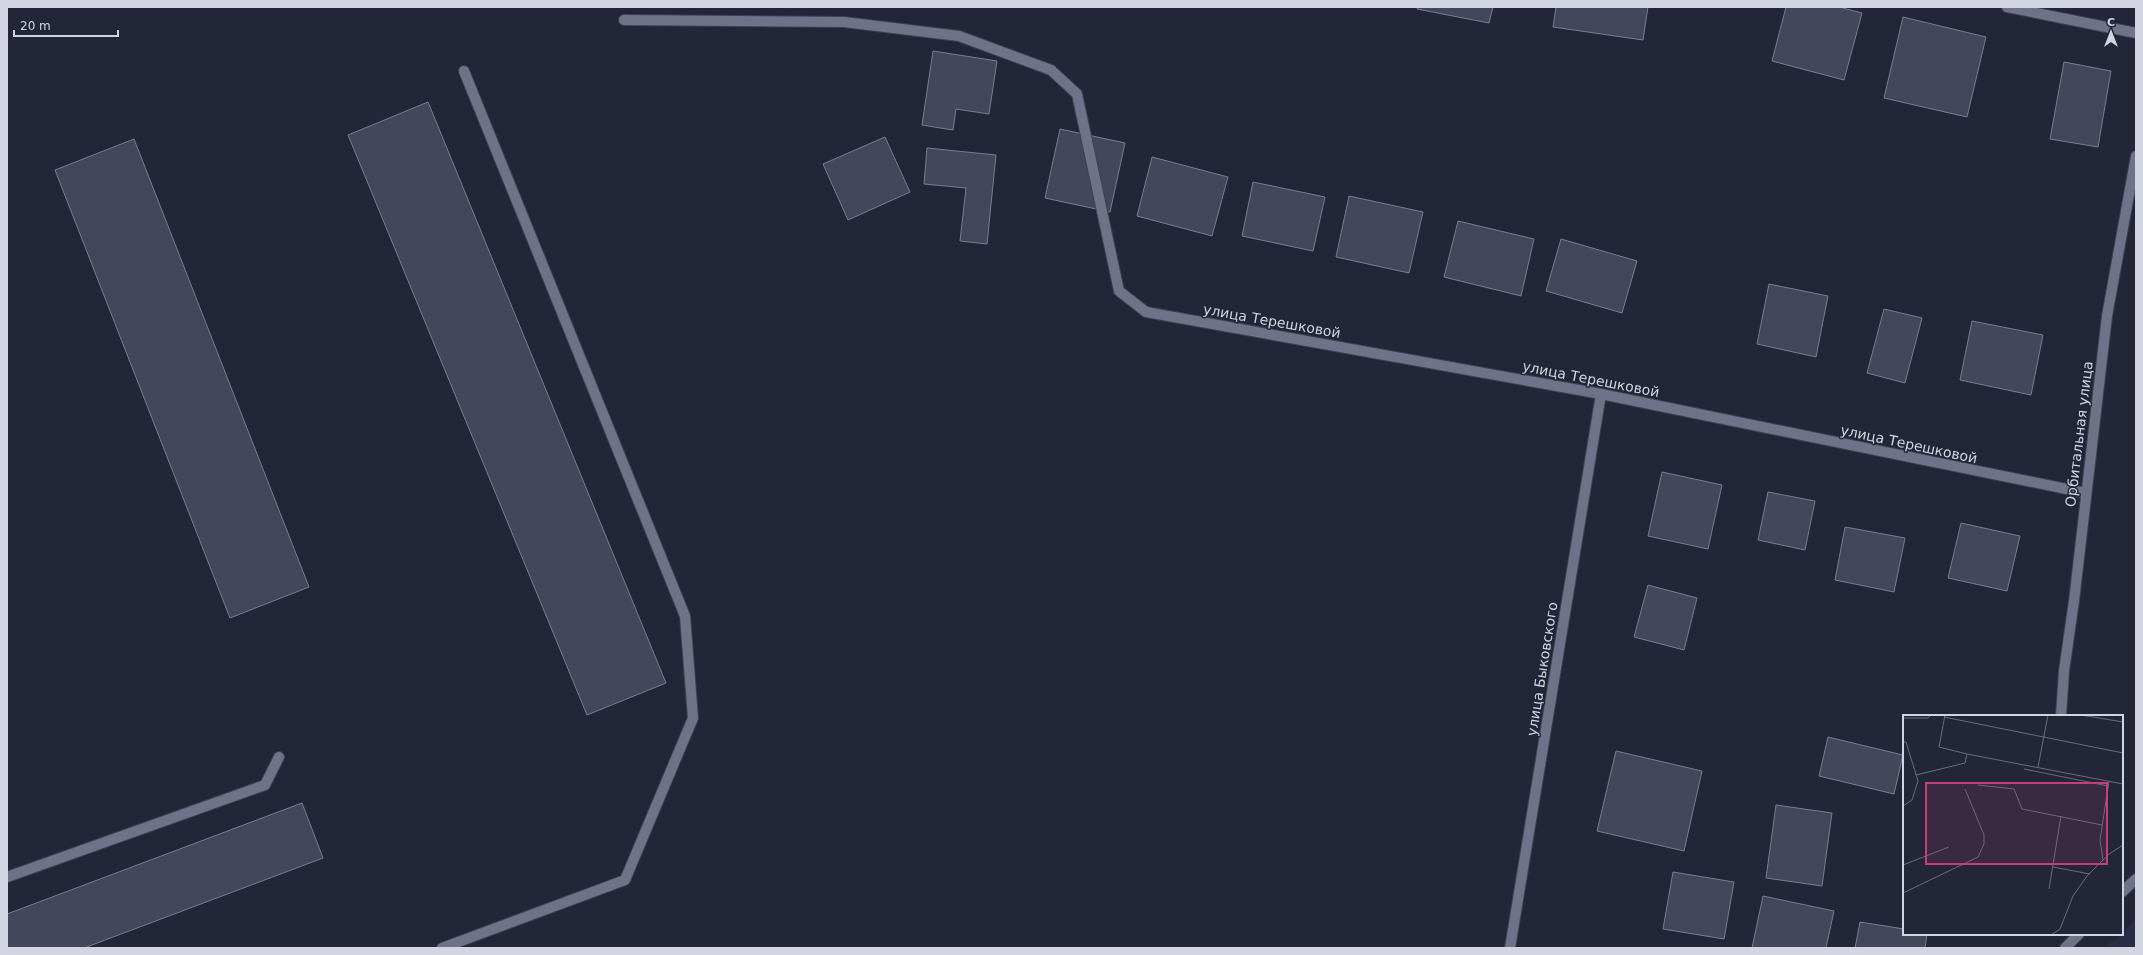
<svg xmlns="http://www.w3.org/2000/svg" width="2143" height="955" font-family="'DejaVu Sans',sans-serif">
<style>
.built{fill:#282d46}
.building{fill:#43475b;stroke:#787d94}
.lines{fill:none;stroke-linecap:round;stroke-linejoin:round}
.lane-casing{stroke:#3f4251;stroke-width:12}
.street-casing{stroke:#3f4251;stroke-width:12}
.lane{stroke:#6e7389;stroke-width:10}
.street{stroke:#6e7389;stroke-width:10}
.labels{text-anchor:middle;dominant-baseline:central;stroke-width:3;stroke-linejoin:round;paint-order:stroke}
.street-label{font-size:14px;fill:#d2d5e1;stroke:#222638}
.inset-road{fill:none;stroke:#686c7c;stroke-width:1}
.view{fill:#c53e76;fill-opacity:0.15;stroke:#c53e76;stroke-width:2}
.inset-edge{fill:none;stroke:#d2d5e1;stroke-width:2}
</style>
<rect width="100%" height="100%" fill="#222638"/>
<path class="built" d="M2136,919V948H2104L2122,934Z"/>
<path class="building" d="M1418,7H1493L1489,23L1417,9Z
M1556,7H1648L1643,40L1553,27Z
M1786,7H1839L1862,13L1844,80L1772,61Z
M1903,17L1986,37L1967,117L1884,98Z
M933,51L997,61L989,114L956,109L953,130L922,125Z
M2064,62L2111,71L2098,147L2050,139Z
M428,102L666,683L587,715L348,135Z
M1060,129L1125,143L1110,212L1045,198Z
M885,137L910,192L848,220L823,164Z
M134,139L309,587L230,618L55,170Z
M927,148L996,155L987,244L960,241L966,188L924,184Z
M1152,157L1228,177L1212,236L1137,216Z
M1253,182L1325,197L1313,251L1242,236Z
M1349,196L1423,212L1409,273L1336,257Z
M1458,221L1534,239L1521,296L1444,277Z
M1561,239L1637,261L1622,313L1546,291Z
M1769,284L1828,296L1816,357L1757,344Z
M1884,309L1922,318L1905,383L1867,373Z
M1972,321L2043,335L2031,395L1960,380Z
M1662,472L1722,485L1708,549L1648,536Z
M1768,492L1815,501L1805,550L1758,540Z
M1961,523L2020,536L2007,591L1948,578Z
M1845,527L1905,538L1894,592L1835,580Z
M1648,585L1697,598L1684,650L1634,637Z
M1828,737L1903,755L1894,794L1819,776Z
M1616,751L1702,771L1684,851L1597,831Z
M302,803L323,858L84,948H7V914Z
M1776,805L1832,813L1822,886L1766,878Z
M1673,872L1734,882L1724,939L1663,929Z
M1763,896L1834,911L1826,948H1752Z
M1860,922L1904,929V934H1927L1925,948H1855Z"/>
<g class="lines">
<g class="lane-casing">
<path id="lane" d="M7,877L265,785L279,757
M442,948L625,880L693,718L685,616L464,71"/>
</g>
<g class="street-casing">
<path id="street" d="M2007,7L2136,33
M624,20L844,22L959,36L1051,70L1077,94L1119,291L1146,312L1601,394L2086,493
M2061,716L2064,671L2074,601L2107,316L2136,156
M2122,892L2136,879
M1510,948L1601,394
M2065,948L2079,934"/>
</g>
<use href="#lane" class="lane"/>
<use href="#street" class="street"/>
</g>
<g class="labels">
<g class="street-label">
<text transform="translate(1272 321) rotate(10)">улица Терешковой</text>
<text transform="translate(1591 379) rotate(11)">улица Терешковой</text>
<text transform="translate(2079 434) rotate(-83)">Орбитальная улица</text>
<text transform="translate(1909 444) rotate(12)">улица Терешковой</text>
<text transform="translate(1542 669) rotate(-81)">улица Быковского</text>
</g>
</g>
<g transform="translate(1903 715)">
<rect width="220" height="220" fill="#222638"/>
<path class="inset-road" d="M42,0L36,32L64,39L220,69M178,0L220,7M41,2L220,38M0,3H25L28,0M0,27H3L15,66L9,85L0,91M135,52L145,0M121,54L205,71M13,60L62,48L64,39M75,70L111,74L119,94L199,110M200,145L197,125L206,66M0,150L46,132M150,152L187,159M146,174L158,101M0,178L75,142L81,129V120L62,74M148,220L157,214L170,181L184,161L206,139L220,130"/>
<path class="view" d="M23,68H204V149H23Z"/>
<rect width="220" height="220" class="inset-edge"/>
</g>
<rect width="2143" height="955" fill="none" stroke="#d2d5e1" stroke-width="16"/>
<g transform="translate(2111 32)" stroke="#222638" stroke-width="3" paint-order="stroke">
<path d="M0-3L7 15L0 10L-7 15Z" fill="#d2d5e1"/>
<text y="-6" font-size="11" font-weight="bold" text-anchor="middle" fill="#d2d5e1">С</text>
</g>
<path d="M14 30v6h104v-6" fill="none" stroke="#d2d5e1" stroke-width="2"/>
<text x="20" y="30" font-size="12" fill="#d2d5e1" stroke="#222638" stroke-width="3" paint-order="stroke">20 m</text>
</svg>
